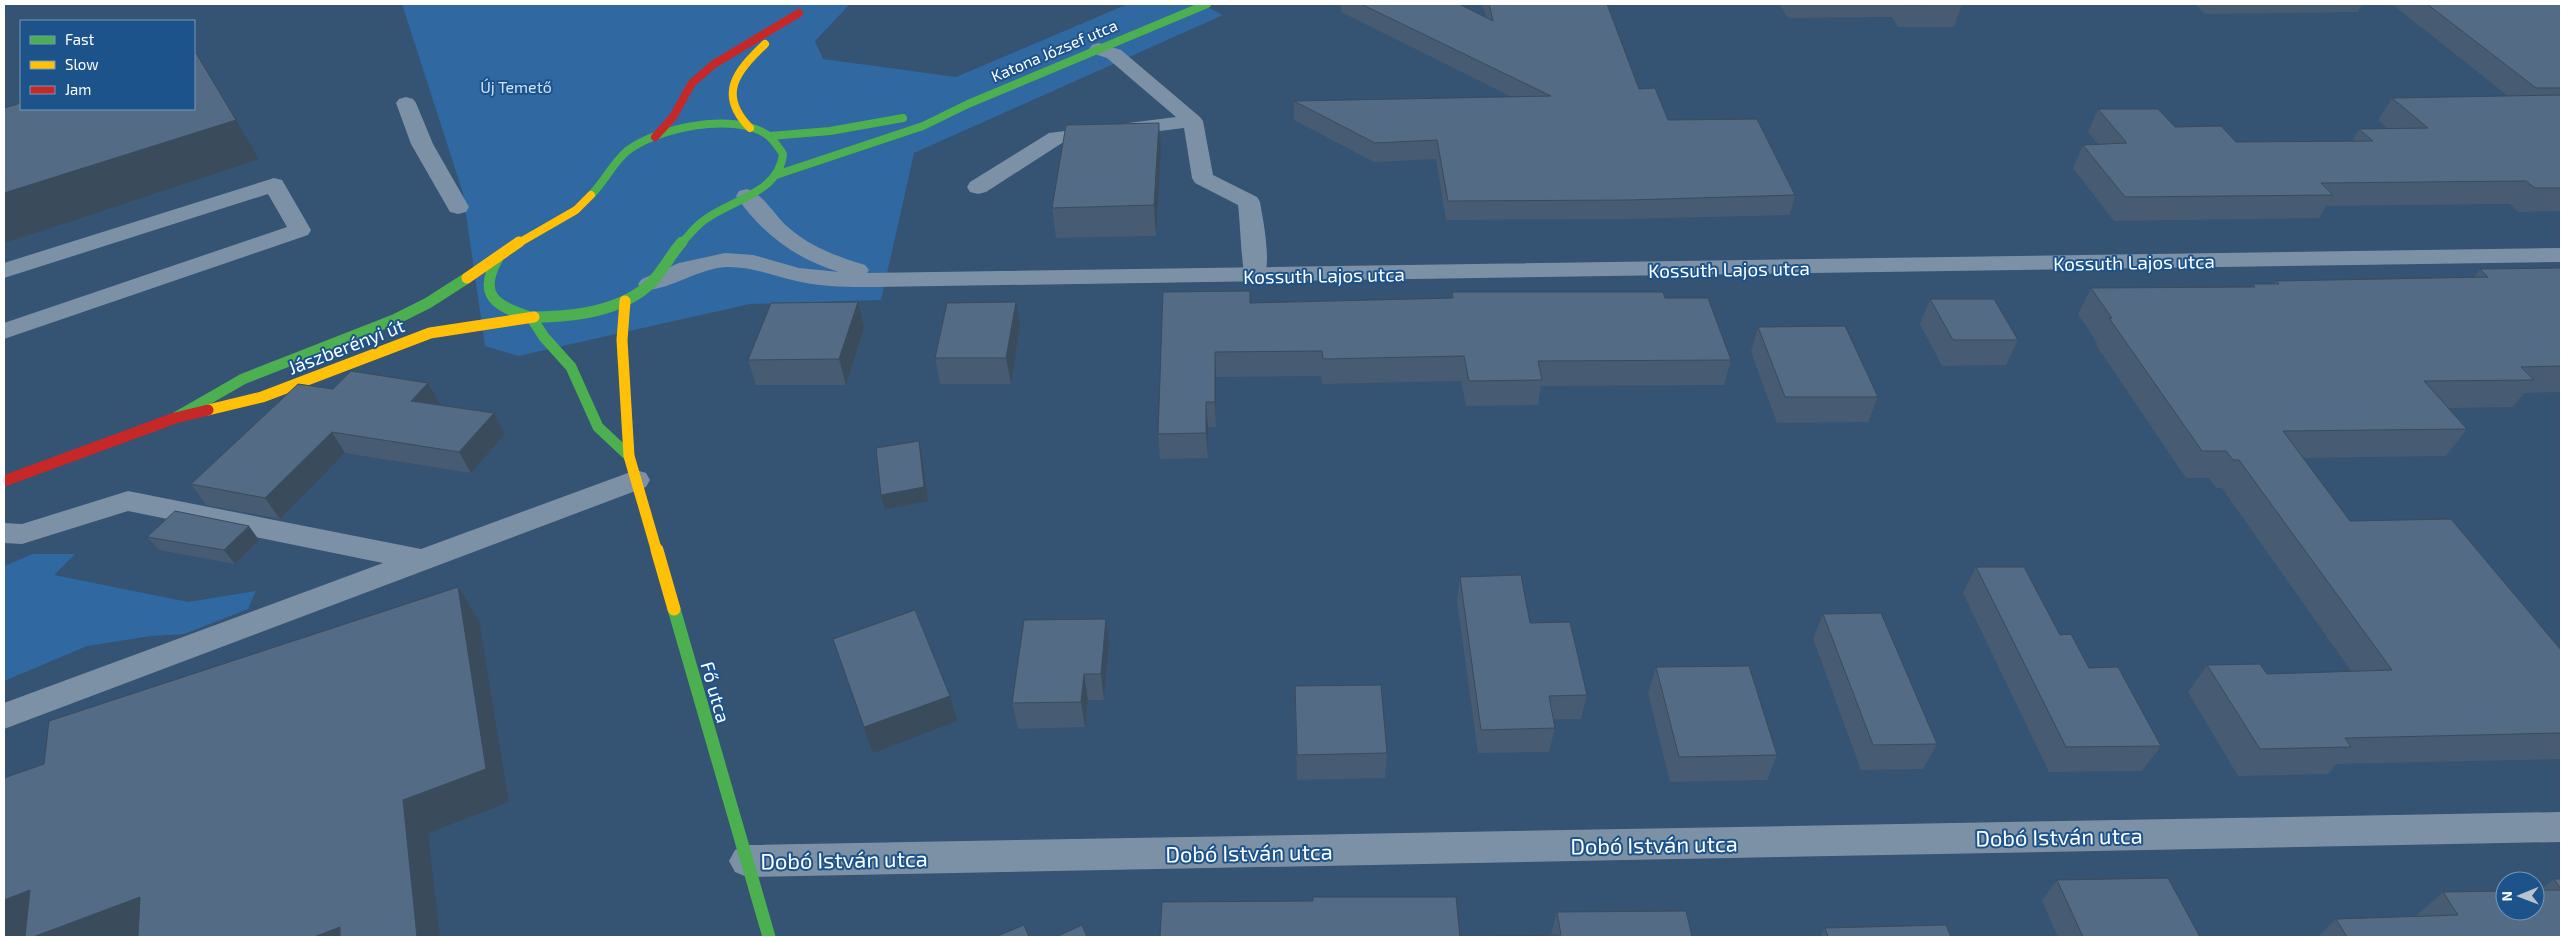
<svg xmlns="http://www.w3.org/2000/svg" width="2565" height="941" font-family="'Exo 2',sans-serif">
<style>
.green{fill:#3069a2}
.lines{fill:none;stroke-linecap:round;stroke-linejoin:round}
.lane{fill:#7c91a6;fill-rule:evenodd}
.street{fill:#7c91a6;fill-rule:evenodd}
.fast-far2{stroke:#4caf50;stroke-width:8}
.fast-far1{stroke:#4caf50;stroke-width:11}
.fast{stroke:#4caf50;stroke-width:13}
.slow-far2{stroke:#ffc107;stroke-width:8}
.slow-far1{stroke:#ffc107;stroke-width:11}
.slow{stroke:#ffc107;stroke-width:13}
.jam-far1{stroke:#c62828;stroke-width:8}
.jam{stroke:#c62828;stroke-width:11}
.wall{fill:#475c72}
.shaded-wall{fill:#3a4b5c}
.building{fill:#536b84;stroke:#3a4b5c}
.labels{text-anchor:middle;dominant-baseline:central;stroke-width:4;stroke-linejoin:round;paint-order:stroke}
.far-street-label{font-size:16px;fill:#fff;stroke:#1c538b}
.far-park-label{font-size:16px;fill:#cde3f9;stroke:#1c538b}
.street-label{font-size:19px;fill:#fff;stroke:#1c538b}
.near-street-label{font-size:22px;fill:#fff;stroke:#1c538b}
</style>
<rect width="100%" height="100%" fill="#355372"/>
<path class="green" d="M402,4H850L815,41L823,59L956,77L1128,4H1201L1223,15L914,153L881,300L750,304L518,356L485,346L463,193Z
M33,554H75L54,575L188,602L256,591L248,609L184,634L151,636L87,646L4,681V566Z"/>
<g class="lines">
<path class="lane" d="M1099,43L1121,50L1200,117L1203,121L1213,175L1257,197L1260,202C1263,220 1273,266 1262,281L1254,283L1246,281C1242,275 1240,218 1238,205L1195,183L1192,178L1184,128L1062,143L986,192L978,194L970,192L967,187L970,182L1049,133L1176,117L1107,58L1092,53L1089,49L1092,45Z
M274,178L282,180L285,185L311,230L308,235L4,339V323L287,227L268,194L4,278V263Z
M636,470L646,473L650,480L646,487L4,729V703L383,563L128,511L22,544L4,543V523L22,524L128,491L421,549Z"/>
<path class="street" d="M406,97L413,99L416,103L433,144L469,207L466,212L458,214L450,212L411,144L396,103L399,99Z
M747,189C764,194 775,217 789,228C811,247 838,257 865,265L869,270L867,273L2561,248V262L874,287C850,287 825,287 801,282C776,277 752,266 726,267C698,268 663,294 642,289L638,284L642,279L679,263L725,253L753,255L799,268L839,272C796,259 762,234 736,196L739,191Z
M2561,812V842L747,877L735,872L729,861L735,850L747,845Z"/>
<path class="fast-far2" d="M770,136L830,131L903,118
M776,175L923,126L968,104L1207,4
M591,195C605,181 612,164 627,151C657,128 732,112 766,134C773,138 778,147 783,154C779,194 729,200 703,221C695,227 688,236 681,244"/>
<path class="fast-far1" d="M498,258C477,295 495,306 530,317
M531,317L544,337L571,367L598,427L629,456
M534,317C573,317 623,311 652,282C664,269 671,254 682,242
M175,418L243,379L396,319L428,303L467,278"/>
<path class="fast" d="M674,609L769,937"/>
<path class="slow-far2" d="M750,128C717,94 736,72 765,44
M517,244L576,210L591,195"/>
<path class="slow-far1" d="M467,278L519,242
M625,301L622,340L629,456L657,552
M208,410L262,397L430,333L534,317"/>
<path class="slow" d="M657,550L674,609"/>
<path class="jam-far1" d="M655,137L673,117L692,83L714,64L799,13"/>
<path class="jam" d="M4,481L175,418L208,410"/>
</g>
<path class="wall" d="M1341,4H1459L1486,17L1482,4H1607L1639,89L1668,120L1795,195L1790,215L1626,219L1446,220L1436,159L1374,162L1294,120V101L1512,97L1341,12Z
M1779,4H1962L1954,27H1898L1892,17L1788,18Z
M2195,4H2362L2358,12L2205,14Z
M2392,4H2561V211L2518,212L2510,204L2326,206L2319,218L2114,221L2073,168L2083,145L2098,144L2088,132L2098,109L2175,127L2236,142L2352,141L2359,129H2388L2378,120L2392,98L2508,96Z
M1161,153L1156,236L1056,238L1052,208Z
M2561,268V392L2524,393L2513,407L2448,408L2467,429L2446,456L2303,458L2350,521L2561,650V759L2336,764L2328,774L2238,776L2188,692L2207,665L2267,674L2351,671L2222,488H2216L2209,478H2186L2096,345L2097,343L2078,314L2091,288L2252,287L2253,284H2274L2276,281L2474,277L2480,269Z
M1452,292L1665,298L1731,360L1724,385L1541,386L1538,405L1466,406L1461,381L1322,384L1321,376L1216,377V427H1208V458L1160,459L1158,434L1250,303L1451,298Z
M1930,299L2018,340L2006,365L1942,366L1920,324Z
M1020,327L1011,384H940L935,358Z
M1758,327L1878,397L1868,422L1777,423L1751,352Z
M864,328L846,385H756L748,360Z
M428,383L440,404L438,405L494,413L505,434L471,473L345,453L280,519L206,505L191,484L333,389Z
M147,537L259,540L235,564L159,550Z
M1976,567L2060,635L2089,668L2161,746L2142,771L2049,772L1963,593Z
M1460,577L1530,623L1587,695L1581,719H1553L1555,728L1549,752L1478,753L1457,601Z
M1823,614L1937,744L1923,769L1861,770L1813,639Z
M1109,645L1104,700H1088L1085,727L1018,729L1012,703Z
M1656,667L1777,755L1767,780L1670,782L1648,693Z
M1295,686L1387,753L1385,778L1297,780L1295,712Z
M2554,879H2561V937H2318L2336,919L2416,916L2443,892L2541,890Z
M2057,880L2200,937H2058L2042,901Z
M1557,912L1692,937H1460L1551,935Z
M1825,928L1951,937H1820Z"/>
<path class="shaded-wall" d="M236,120L259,159L4,243V193Z
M1159,123L1161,153L1156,236L1154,205Z
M858,302L864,328L846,385L839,359Z
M1016,302L1020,327L1011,384L1006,358Z
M1215,352L1216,377V427L1215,402Z
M428,383L440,404L423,422L411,401Z
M1206,402L1208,427V458L1206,433Z
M494,413L505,434L471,473L459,452Z
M332,432L345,453L280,519L265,498Z
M919,441L922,455L928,501L885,509L881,495Z
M249,526L259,540L235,564L224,550Z
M458,587L479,621L509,802L428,833L440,937H417L403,800Z
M1106,619L1109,645L1104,700L1101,674Z
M1084,674L1088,700L1085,727L1081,702Z
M950,696L957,721L873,753L864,727Z
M30,890L28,937H4V900Z
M140,897L153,937H33Z
M340,927L349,937H314Z"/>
<path class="building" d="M1361,4H1459L1493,21L1489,4H1607L1639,89L1655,88L1668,120L1757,119L1795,195L1630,200L1448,201L1437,140L1375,143L1294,101L1551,96Z
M1905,4H1962L1906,5Z
M2427,4H2561V88H2536Z
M194,53H196L236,120L4,193V108L21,103V109H194Z
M2561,95V188H2535L2526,181L2321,183L2333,195L2125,197L2083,145L2127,143L2098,109H2158L2175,127L2221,126L2236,142L2373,141L2359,129L2428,128L2392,98Z
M1159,123L1154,205L1052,208L1066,125Z
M2561,268V366L2521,367L2534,380L2424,381L2467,429L2283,431L2350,521L2451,519L2561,650V733L2345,738L2351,747L2260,749L2207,665L2260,664L2267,674L2392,670L2239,460H2233L2226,451H2202L2109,318H2112L2091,288L2255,287L2253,284H2279L2276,281L2488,277L2480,269Z
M1250,291V303L1453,298L1452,292H1663L1665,298H1708L1731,360L1538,361L1542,380L1469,381L1464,356L1323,359L1322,351L1215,352V402H1206V433L1158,434L1163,292Z
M1930,299H1994L2018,340H1953Z
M858,302L839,359L748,360L771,303Z
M1016,302L1006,358H935L947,303Z
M1845,326L1878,397H1785L1758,327Z
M351,371L428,383L411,401L494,413L459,452L332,432L265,498L191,484L298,384L333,389Z
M919,441L924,487L881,495L876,448Z
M175,511L249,526L224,550L147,537Z
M1976,567H2024L2060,635L2071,634L2089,668L2118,667L2161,746L2066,747Z
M1521,575L1530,623L1570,622L1587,695L1549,696L1555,728L1481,730L1460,577Z
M458,587L486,769L403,800L417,937H340V927L314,937H138L140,897L33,937H25L30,890L4,900V778L44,764L49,721Z
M915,610L950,696L864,727L833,639Z
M1881,613L1937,744L1873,745L1823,614Z
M1106,619L1101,674H1084L1081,702L1012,703L1024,620Z
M1749,666L1777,755L1679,757L1656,667Z
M1381,685L1387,753L1297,755L1295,686Z
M2168,878L2200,937H2083L2057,880Z
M2554,879H2561V889Z
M2535,890H2561V937H2347L2336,919L2458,915L2443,892L2505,891V911H2535Z
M1313,897H1456L1460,937L1561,935L1557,912L1686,911L1692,937H1160L1162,902L1313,901Z
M1024,925L1029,937H995Z
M1082,925L1087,937H1056Z
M1946,925L1951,937H1828L1825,928Z"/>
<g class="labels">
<g class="far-street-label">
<text transform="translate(1054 50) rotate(-23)">Katona József utca</text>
</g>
<g class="far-park-label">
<text x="516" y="86">Új Temető</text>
</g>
<g class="street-label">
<text transform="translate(2134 262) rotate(-1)">Kossuth Lajos utca</text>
<text transform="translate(1729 269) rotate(-1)">Kossuth Lajos utca</text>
<text transform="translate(1324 275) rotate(-1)">Kossuth Lajos utca</text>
<text transform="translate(346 346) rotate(-21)">Jászberényi út</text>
<text transform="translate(716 692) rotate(74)">Fő utca</text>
</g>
<g class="near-street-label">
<text transform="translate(2059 836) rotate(-1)">Dobó István utca</text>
<text transform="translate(1654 844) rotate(-1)">Dobó István utca</text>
<text transform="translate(1249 852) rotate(-1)">Dobó István utca</text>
<text transform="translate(844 859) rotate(-1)">Dobó István utca</text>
</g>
</g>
<rect width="2565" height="941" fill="none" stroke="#ffffff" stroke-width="10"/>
<rect x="20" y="20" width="175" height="90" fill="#1c538b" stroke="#7798b9"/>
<rect x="30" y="36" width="25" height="8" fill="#4caf50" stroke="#7798b9"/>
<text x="65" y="45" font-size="15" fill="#ffffff">Fast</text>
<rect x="30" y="61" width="25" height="8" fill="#ffc107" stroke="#7798b9"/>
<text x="65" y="70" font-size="15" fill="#ffffff">Slow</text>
<rect x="30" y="86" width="25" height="8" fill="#c62828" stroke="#7798b9"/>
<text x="65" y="95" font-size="15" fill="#ffffff">Jam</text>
<g transform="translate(2520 896) rotate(269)"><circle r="24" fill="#1c538b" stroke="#7798b9"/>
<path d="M0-4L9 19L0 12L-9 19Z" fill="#b8c3ce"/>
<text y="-8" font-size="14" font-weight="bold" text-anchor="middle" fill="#ffffff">N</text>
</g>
</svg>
